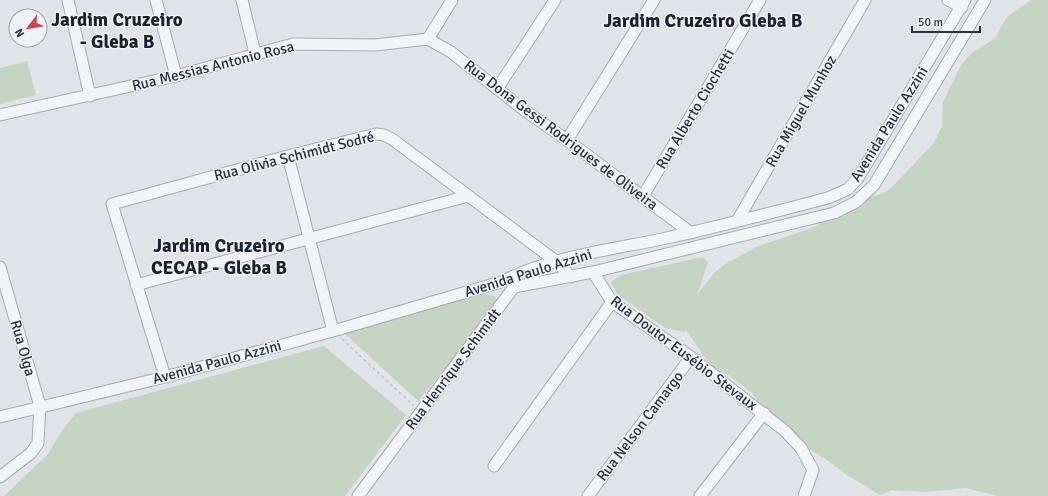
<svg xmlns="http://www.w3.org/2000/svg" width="1048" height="496" viewBox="0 0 1048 496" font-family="Signika,sans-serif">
<rect width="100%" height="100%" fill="#e1e3e9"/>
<path fill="#c5d3c2" d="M 1031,0 L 1048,0 L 1048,496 L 997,496 L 966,488 L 926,492 L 892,490 L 880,495 L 847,475 L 824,458 L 783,435 L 752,393 L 729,375 L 713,369 L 686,330 L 685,332 L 665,328 L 616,293 L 611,282 L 621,275 L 702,257 L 708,262 L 697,295 L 714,273 L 724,265 L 756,247 L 815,227 L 849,202 L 884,193 L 895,184 L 933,144 L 942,127 L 943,102 L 961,65 L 971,54 L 995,38 L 1007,17 Z
M 27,61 L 36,95 L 0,104 L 0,68 Z
M 485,293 L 495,297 L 500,304 L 418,401 L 344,333 Z
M 324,346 L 406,415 L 345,496 L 4,496 L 48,454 L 59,435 L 76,413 Z"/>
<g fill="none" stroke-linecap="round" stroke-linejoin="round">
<defs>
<path id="street" d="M 68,0 L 90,96
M 156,0 L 176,76
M 242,0 L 255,53
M 948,0 L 962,7
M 428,39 L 451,52 L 524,110 L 567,140 L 691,233
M 428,39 L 452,0
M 497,89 L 555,0
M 0,115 L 176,76 L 293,44 L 375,45 L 428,39
M 567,140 L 654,0
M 288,156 L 333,331
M 643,196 L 760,0
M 737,221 L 865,0
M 0,267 L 40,406 L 38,443 L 31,453 L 0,477
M 593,272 L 612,302 L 691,357 L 785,431 L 801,448 L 813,470 L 804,496
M 136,285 L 468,196
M 165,377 L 112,204 L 288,156 L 376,134 L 384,135 L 392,139 L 557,262 L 571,277
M 0,417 L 165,377 L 333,331 L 501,282 C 550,257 609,250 662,239 C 718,227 773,212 828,198 L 848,189 L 858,178 L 965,0
M 494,466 L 612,302
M 358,496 L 514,287 L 593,272 L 834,213 L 856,202 L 874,185 L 985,0
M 588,496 L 691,357
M 700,496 L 764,413"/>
</defs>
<use href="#street" stroke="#a6aab3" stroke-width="13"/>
<path stroke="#bec1c8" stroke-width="1.5" stroke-dasharray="3 3" stroke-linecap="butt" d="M 342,339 L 414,406"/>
<use href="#street" stroke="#f3f4f8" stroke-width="11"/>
</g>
<g text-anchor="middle" stroke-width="3" stroke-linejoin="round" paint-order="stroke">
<g font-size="15" fill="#293041" stroke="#f0f2f7">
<text transform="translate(213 66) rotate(-14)" y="5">Rua Messias Antonio Rosa</text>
<text transform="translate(695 109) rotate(-59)" y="5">Rua Alberto Ciochetti</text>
<text transform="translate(801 111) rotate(-60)" y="5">Rua Miguel Munhoz</text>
<text transform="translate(889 124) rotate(-58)" y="5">Avenida Paulo Azzini</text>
<text transform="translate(561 135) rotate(37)" y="5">Rua Dona Gessi Rodrigues de Oliveira</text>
<text transform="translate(294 156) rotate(-14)" y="5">Rua Olivia Schimidt Sodré</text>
<text transform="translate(528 273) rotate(-17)" y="5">Avenida Paulo Azzini</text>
<text transform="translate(23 348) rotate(74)" y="5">Rua Olga</text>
<text transform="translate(684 353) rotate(37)" y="5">Rua Doutor Eusébio Stevaux</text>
<text transform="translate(217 362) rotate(-15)" y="5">Avenida Paulo Azzini</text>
<text transform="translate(453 369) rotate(-53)" y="5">Rua Henrique Schimidt</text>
<text transform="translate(640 426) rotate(-53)" y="5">Rua Nelson Camargo</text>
</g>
<g font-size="19" font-weight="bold" fill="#1b2131" stroke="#f0f2f7">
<text x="117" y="26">Jardim Cruzeiro<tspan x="117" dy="22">- Gleba B</tspan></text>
<text x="703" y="27">Jardim Cruzeiro Gleba B</text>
<text x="219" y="252">Jardim Cruzeiro<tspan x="219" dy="22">CECAP - Gleba B</tspan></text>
</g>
</g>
<g transform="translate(28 28) rotate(239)"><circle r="19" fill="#f0f2f7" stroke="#a0a4ae"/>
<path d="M0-3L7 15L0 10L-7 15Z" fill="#cd474f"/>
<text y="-6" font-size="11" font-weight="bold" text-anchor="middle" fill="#293041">N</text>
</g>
<path d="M912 26v6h68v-6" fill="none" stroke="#293041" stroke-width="2"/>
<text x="918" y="26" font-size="12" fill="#293041" stroke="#f0f2f7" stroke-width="3" paint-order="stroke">50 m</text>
</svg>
